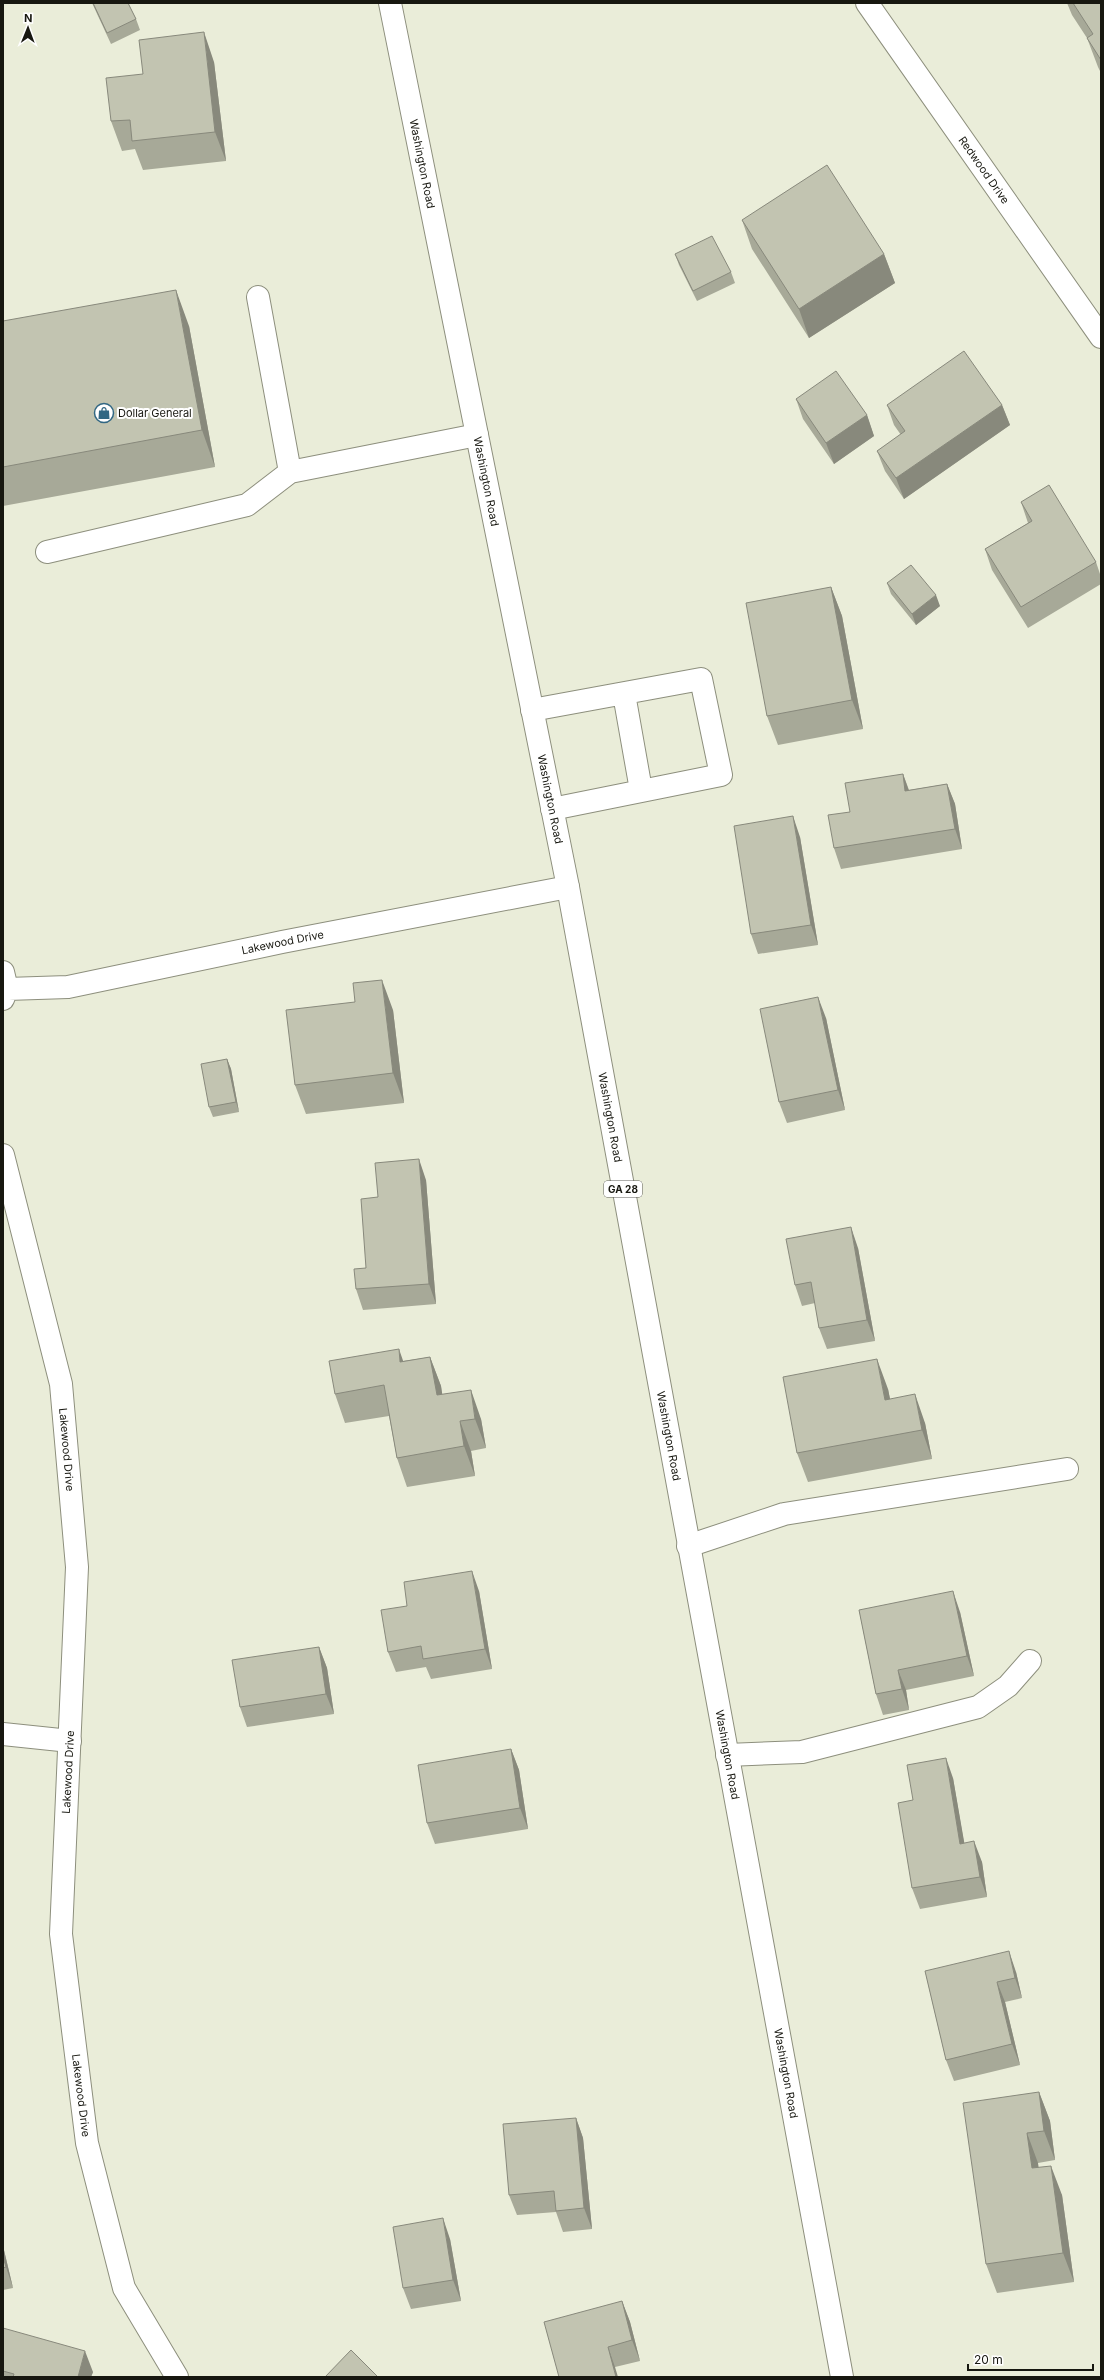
<svg xmlns="http://www.w3.org/2000/svg" width="1104" height="2380" viewBox="0 0 1104 2380" font-family="Inter,sans-serif">
<rect width="100%" height="100%" fill="#eaedd9"/>
<g fill="none" stroke-linecap="round" stroke-linejoin="round">
<defs>
<path id="service" d="M 258,297 L 290,472 L 477,435
M 47,552 L 247,505 L 290,472
M 624,694 L 641,790
M 532,710 L 701,679 L 721,775 L 552,809
M 688,1546 L 784,1514 L 1067,1469
M 727,1755 L 802,1752 L 978,1707 L 1008,1686 L 1030,1661"/>
<g id="minor">
<path id="s1" d="M 867,3 L 1101,337"/>
<path d="M 3,972 L 7,989"/>
<path id="s2" d="M 3,999 L 7,989 L 68,987 L 282,942 L 568,887"/>
<path id="s3" d="M 3,1155 L 61,1384 L 77,1567 L 61,1934 L 87,2143 L 124,2288 L 177,2377"/>
<path d="M 3,1734 L 70,1741"/>
</g>
<g id="primary">
<path id="s4" d="M 390,3 L 568,887 L 842,2377"/>
</g>
</defs>
<use href="#service" stroke="#8d8f7d" stroke-width="24"/>
<use href="#minor" stroke="#8d8f7d" stroke-width="24"/>
<use href="#primary" stroke="#8d8f7d" stroke-width="24"/>
<use href="#service" stroke="#fff" stroke-width="22"/>
<use href="#minor" stroke="#fff" stroke-width="22"/>
<use href="#primary" stroke="#fff" stroke-width="22"/>
</g>
<path fill="#a7a998" d="M 92,3 L 128,3 L 136,19 L 140,30 L 111,44 Z
M 1067,3 L 1101,3 L 1101,73 L 1098,67 L 1087,38 L 1072,15 Z
M 214,62 L 226,161 L 143,170 L 135,149 L 122,151 L 111,121 L 143,74 Z
M 742,220 L 884,254 L 895,283 L 809,338 L 752,249 Z
M 675,254 L 731,272 L 735,283 L 697,301 L 679,265 Z
M 3,321 L 189,326 L 215,467 L 3,506 Z
M 796,399 L 867,415 L 874,436 L 834,464 L 803,419 Z
M 887,405 L 1002,405 L 1010,425 L 904,499 L 885,471 L 877,451 L 901,435 L 894,425 Z
M 1021,502 L 1096,562 L 1101,577 L 1101,584 L 1028,628 L 992,570 L 985,549 L 1028,523 Z
M 887,583 L 940,606 L 916,625 L 891,594 Z
M 831,587 L 842,616 L 863,729 L 778,745 L 767,716 Z
M 903,774 L 909,790 L 947,784 L 955,804 L 962,849 L 841,869 L 834,848 L 850,812 Z
M 800,837 L 818,945 L 758,954 L 751,934 Z
M 393,1010 L 404,1103 L 306,1114 L 295,1085 Z
M 826,1018 L 845,1110 L 787,1123 L 779,1102 Z
M 227,1059 L 231,1069 L 239,1112 L 213,1117 L 209,1107 Z
M 426,1180 L 436,1304 L 363,1310 L 356,1289 L 366,1268 L 378,1197 Z
M 858,1248 L 875,1341 L 827,1349 L 819,1328 L 815,1303 L 802,1306 L 795,1285 Z
M 430,1357 L 441,1386 L 442,1395 L 481,1419 L 486,1448 L 471,1451 L 475,1476 L 407,1487 L 397,1458 L 389,1416 L 345,1423 L 335,1394 L 403,1361 Z
M 888,1389 L 890,1399 L 925,1423 L 932,1459 L 808,1482 L 797,1453 Z
M 479,1591 L 492,1669 L 431,1679 L 426,1667 L 396,1672 L 388,1652 L 407,1606 Z
M 859,1610 L 960,1612 L 974,1676 L 906,1690 L 909,1710 L 883,1715 L 876,1694 Z
M 319,1647 L 327,1668 L 334,1714 L 247,1727 L 240,1707 Z
M 511,1749 L 519,1770 L 528,1829 L 435,1844 L 427,1823 Z
M 953,1778 L 964,1843 L 982,1862 L 987,1897 L 920,1909 L 912,1888 L 913,1800 Z
M 925,1971 L 1016,1972 L 1022,1998 L 1005,2002 L 1020,2065 L 954,2081 L 946,2060 Z
M 1039,2092 L 1050,2121 L 1055,2160 L 1038,2163 L 1038,2167 L 1062,2195 L 1074,2282 L 997,2293 L 986,2264 Z
M 576,2118 L 583,2138 L 592,2229 L 563,2232 L 556,2212 L 517,2215 L 509,2195 Z
M 450,2239 L 461,2301 L 411,2309 L 403,2288 Z
M 3,2246 L 13,2288 L 3,2290 Z
M 622,2301 L 630,2322 L 640,2361 L 615,2367 L 559,2377 Z
M 3,2328 L 93,2372 L 91,2377 L 3,2377 Z"/>
<path fill="#88897c" d="M 204,32 L 214,62 L 226,161 L 215,132 Z
M 884,254 L 895,283 L 809,338 L 799,309 Z
M 176,290 L 189,326 L 215,467 L 202,430 Z
M 1002,405 L 1010,425 L 904,499 L 896,478 Z
M 867,415 L 874,436 L 834,464 L 826,443 Z
M 831,587 L 842,616 L 863,729 L 852,700 Z
M 936,595 L 940,606 L 916,625 L 912,614 Z
M 903,774 L 910,794 L 905,791 Z
M 947,784 L 955,804 L 962,849 L 955,829 Z
M 793,816 L 800,837 L 818,945 L 811,925 Z
M 382,980 L 393,1010 L 404,1103 L 393,1073 Z
M 818,997 L 826,1018 L 845,1110 L 838,1090 Z
M 227,1059 L 231,1069 L 239,1112 L 236,1102 Z
M 419,1159 L 426,1180 L 436,1304 L 429,1284 Z
M 851,1227 L 858,1248 L 875,1341 L 867,1320 Z
M 399,1349 L 409,1378 L 400,1362 Z
M 430,1357 L 441,1386 L 447,1425 L 437,1395 Z
M 877,1359 L 888,1389 L 896,1429 L 885,1400 Z
M 471,1390 L 481,1419 L 486,1448 L 475,1419 Z
M 915,1394 L 925,1423 L 932,1459 L 922,1430 Z
M 460,1421 L 471,1451 L 475,1476 L 464,1446 Z
M 472,1571 L 479,1591 L 492,1669 L 485,1649 Z
M 953,1591 L 960,1612 L 974,1676 L 967,1656 Z
M 319,1647 L 327,1668 L 334,1714 L 326,1694 Z
M 898,1670 L 906,1690 L 909,1710 L 902,1689 Z
M 511,1749 L 519,1770 L 528,1829 L 520,1808 Z
M 946,1758 L 953,1778 L 968,1864 L 960,1844 Z
M 974,1841 L 982,1862 L 987,1897 L 980,1877 Z
M 1009,1951 L 1016,1972 L 1022,1998 L 1015,1978 Z
M 997,1982 L 1005,2002 L 1020,2065 L 1012,2044 Z
M 1039,2092 L 1050,2121 L 1055,2160 L 1044,2131 Z
M 576,2118 L 583,2138 L 592,2229 L 584,2208 Z
M 1027,2133 L 1038,2163 L 1043,2197 L 1032,2168 Z
M 1051,2166 L 1062,2195 L 1074,2282 L 1063,2253 Z
M 443,2218 L 450,2239 L 461,2301 L 453,2280 Z
M 3,2246 L 13,2288 L 6,2267 L 3,2257 Z
M 622,2301 L 630,2322 L 640,2361 L 632,2340 Z
M 608,2347 L 615,2367 L 618,2377 L 616,2377 Z
M 85,2351 L 93,2372 L 91,2377 L 78,2377 Z"/>
<path fill="#c2c4b1" stroke="#88897c" d="M 93,3 L 128,3 L 136,19 L 107,33 Z
M 1073,3 L 1101,3 L 1101,60 L 1087,38 L 1093,34 Z
M 204,32 L 215,132 L 132,141 L 130,120 L 111,121 L 106,78 L 143,74 L 139,40 Z
M 827,165 L 884,254 L 799,309 L 742,220 Z
M 712,236 L 731,272 L 693,291 L 675,254 Z
M 176,290 L 202,430 L 3,467 L 3,321 Z
M 964,351 L 1002,405 L 896,478 L 877,451 L 905,431 L 887,405 Z
M 836,371 L 867,415 L 826,443 L 796,399 Z
M 1049,485 L 1096,562 L 1021,607 L 985,549 L 1032,521 L 1021,502 Z
M 911,565 L 936,595 L 912,614 L 887,583 Z
M 831,587 L 852,700 L 767,716 L 746,603 Z
M 903,774 L 905,791 L 947,784 L 955,829 L 834,848 L 828,815 L 850,812 L 845,783 Z
M 793,816 L 811,925 L 751,934 L 734,826 Z
M 382,980 L 393,1073 L 295,1085 L 286,1010 L 355,1002 L 353,983 Z
M 818,997 L 838,1090 L 779,1102 L 760,1009 Z
M 227,1059 L 236,1102 L 209,1107 L 201,1064 Z
M 419,1159 L 429,1284 L 356,1289 L 354,1269 L 366,1268 L 361,1199 L 378,1197 L 375,1163 Z
M 851,1227 L 867,1320 L 819,1328 L 811,1282 L 795,1285 L 786,1239 Z
M 399,1349 L 400,1362 L 430,1357 L 437,1395 L 471,1390 L 475,1419 L 460,1421 L 464,1446 L 397,1458 L 384,1385 L 335,1394 L 329,1361 Z
M 877,1359 L 885,1400 L 915,1394 L 922,1430 L 797,1453 L 783,1377 Z
M 472,1571 L 485,1649 L 423,1659 L 421,1646 L 388,1652 L 381,1610 L 407,1606 L 404,1582 Z
M 953,1591 L 967,1656 L 898,1670 L 902,1689 L 876,1694 L 859,1610 Z
M 319,1647 L 326,1694 L 240,1707 L 232,1660 Z
M 511,1749 L 520,1808 L 427,1823 L 418,1765 Z
M 946,1758 L 960,1844 L 974,1841 L 980,1877 L 912,1888 L 898,1803 L 913,1800 L 907,1765 Z
M 1009,1951 L 1015,1978 L 997,1982 L 1012,2044 L 946,2060 L 925,1971 Z
M 1039,2092 L 1044,2131 L 1027,2133 L 1032,2168 L 1051,2166 L 1063,2253 L 986,2264 L 963,2103 Z
M 576,2118 L 584,2208 L 556,2211 L 554,2191 L 509,2195 L 503,2124 Z
M 443,2218 L 453,2280 L 403,2288 L 393,2227 Z
M 3,2257 L 6,2267 L 3,2268 Z
M 622,2301 L 632,2340 L 608,2347 L 616,2377 L 559,2377 L 544,2322 Z
M 3,2328 L 85,2351 L 78,2377 L 13,2377 L 14,2374 L 3,2371 Z
M 351,2350 L 378,2377 L 325,2377 Z"/>
<defs>
<symbol id="shop-ring" viewBox="-11 -11 22 22"><circle r="9.5" fill="#fff" stroke="#326783" stroke-width="1.5"/><path d="M-5-2.5h2.3a2.7 3.5 0 0 1 5.4 0H5L5.5 6h-11ZM-1.5-2.5h3a1.5 2.3 0 0 0-3 0Z" fill="#326783"/></symbol>
</defs>
<g fill-rule="evenodd">
<use href="#shop-ring" x="93" y="402" width="22" height="22"/>
</g>
<g text-anchor="middle" stroke-width="4" stroke-linejoin="round" paint-order="stroke">
<rect fill="#fff" stroke="#5d5d58" stroke-width="1" x="604" y="1181" width="38" height="16" rx="3"/>
<g font-size="10" font-weight="bold" fill="#171710">
<text x="623" y="1193">GA 28</text>
</g>
<g font-size="11" fill="#171710" stroke="#fff">
<text dy="4" stroke="none"><textPath href="#s4" startOffset="164">Washington Road</textPath></text>
<text dy="4" stroke="none"><textPath href="#s1" startOffset="204">Redwood Drive</textPath></text>
<text dy="4" stroke="none"><textPath href="#s4" startOffset="488">Washington Road</textPath></text>
<text dy="4" stroke="none"><textPath href="#s4" startOffset="812">Washington Road</textPath></text>
<text dy="4" stroke="none"><textPath href="#s2" startOffset="291">Lakewood Drive</textPath></text>
<text dy="4" stroke="none"><textPath href="#s4" startOffset="1136">Washington Road</textPath></text>
<text dy="4" stroke="none"><textPath href="#s4" startOffset="1460">Washington Road</textPath></text>
<text dy="4" stroke="none"><textPath href="#s3" startOffset="302">Lakewood Drive</textPath></text>
<text dy="4" stroke="none"><textPath href="#s4" startOffset="1784">Washington Road</textPath></text>
<text transform="translate(68 1772) rotate(-87)" y="4">Lakewood Drive</text>
<text dy="4" stroke="none"><textPath href="#s4" startOffset="2108">Washington Road</textPath></text>
<text dy="4" stroke="none"><textPath href="#s3" startOffset="950">Lakewood Drive</textPath></text>
</g>
<g font-size="11" fill="#171710" stroke="#fff" text-anchor="start">
<text x="118" y="417">Dollar General</text>
</g>
</g>
<rect width="1104" height="2380" fill="none" stroke="#171710" stroke-width="8"/>
<g transform="translate(28 28) rotate(1)" stroke="#ffffff" stroke-width="3" paint-order="stroke">
<path d="M0-3L7 15L0 10L-7 15Z" fill="#171710"/>
<text y="-6" font-size="11" font-weight="bold" text-anchor="middle" fill="#171710">N</text>
</g>
<path d="M968 2364v6h125v-6" fill="none" stroke="#171710" stroke-width="2"/>
<text x="974" y="2364" font-size="12" fill="#171710" stroke="#ffffff" stroke-width="3" paint-order="stroke">20 m</text>
</svg>
